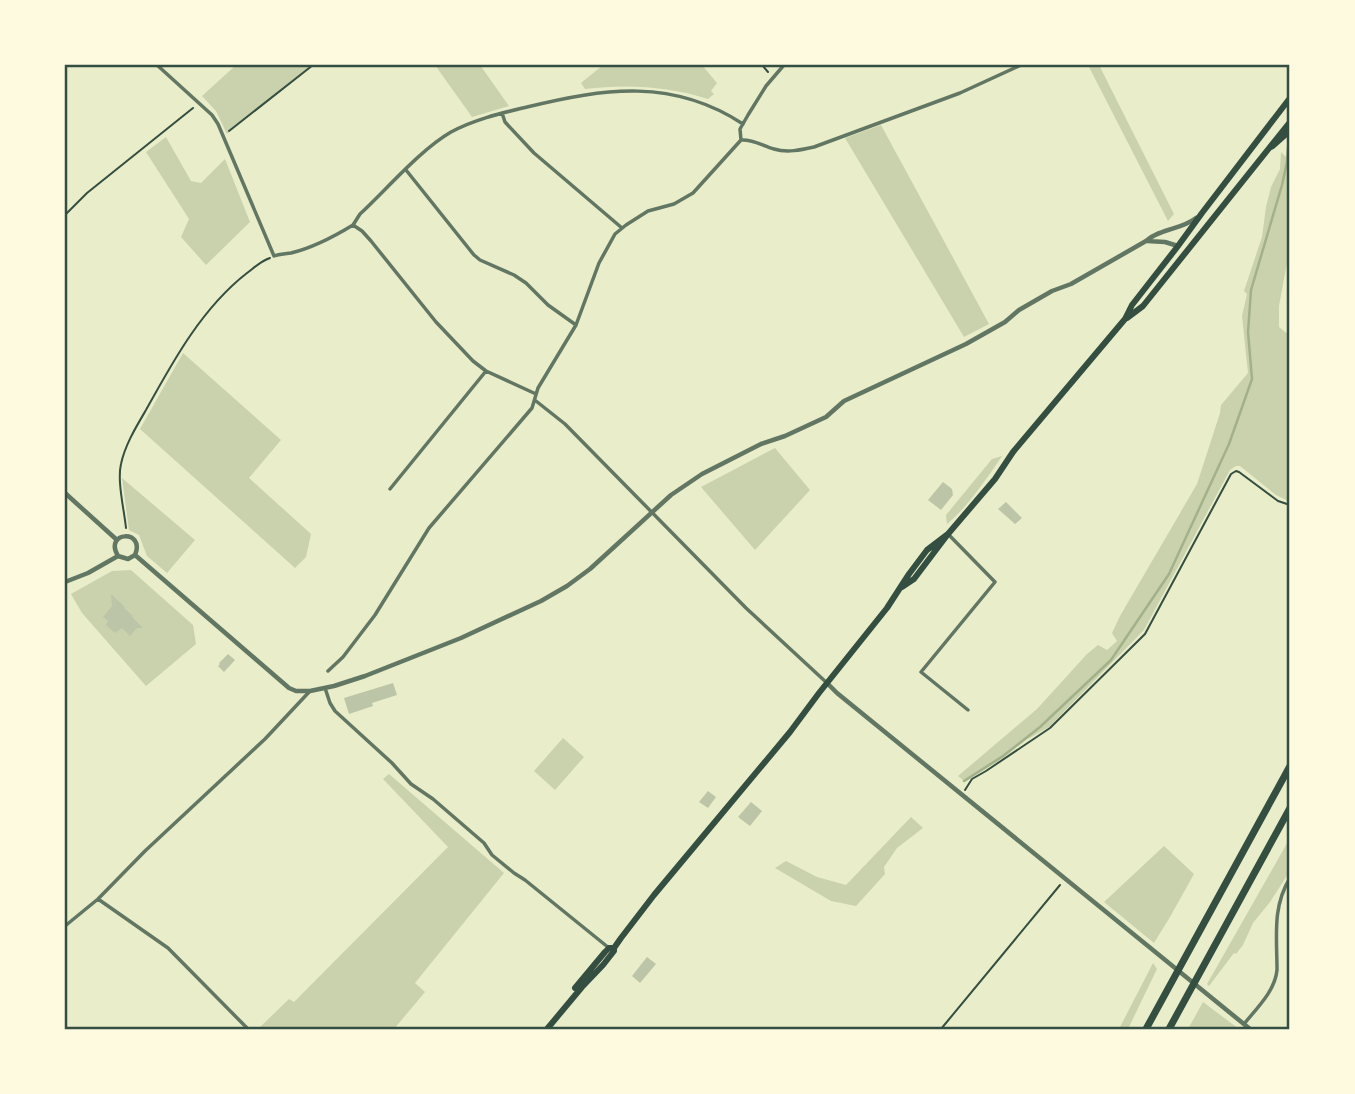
<svg xmlns="http://www.w3.org/2000/svg" width="1355" height="1094" viewBox="0 0 1355 1094" font-family="Georgia,serif">
<rect width="100%" height="100%" fill="#e9edc9"/>
<path fill="#cad2ad" d="M 236,65 L 313,65 L 227,134 L 216,111 L 202,96 Z
M 435,65 L 480,65 L 509,106 L 472,117 Z
M 603,65 L 702,65 L 717,83 L 711,91 L 714,94 L 708,99 C 667,86 627,84 585,89 L 581,83 Z
M 1088,65 L 1099,65 L 1174,214 L 1168,221 Z
M 881,125 L 989,324 L 964,337 L 845,138 Z
M 166,137 L 191,181 L 201,183 L 225,159 L 250,222 L 206,265 L 181,237 L 189,219 L 146,152 Z
M 1281,152 L 1290,161 L 1290,247 L 1279,306 L 1279,327 L 1290,336 L 1290,502 L 1276,495 L 1240,466 L 1236,466 L 1230,470 L 1144,630 L 1049,727 L 1026,740 L 1003,758 L 965,782 L 958,776 L 1037,709 L 1087,654 L 1098,645 L 1107,650 L 1117,641 L 1112,633 L 1120,616 L 1197,484 L 1220,413 L 1221,405 L 1248,373 L 1242,316 L 1247,294 L 1244,291 L 1262,237 L 1266,207 L 1271,187 L 1280,169 Z
M 183,353 L 281,440 L 249,478 L 311,534 L 306,557 L 295,568 L 140,429 Z
M 775,448 L 810,490 L 755,550 L 701,487 Z
M 1002,456 C 988,477 966,509 947,524 L 946,515 L 992,459 Z
M 122,478 L 195,540 L 167,573 L 147,556 L 139,535 L 129,530 Z
M 131,570 L 193,625 L 196,644 L 146,686 L 82,613 L 71,594 L 112,571 Z
M 563,738 L 584,757 L 555,790 L 534,771 Z
M 389,774 L 504,873 L 415,983 L 425,992 L 394,1029 L 258,1029 L 289,999 L 294,1002 L 448,847 L 383,779 Z
M 911,817 L 923,828 L 897,848 L 884,867 L 885,874 L 856,906 L 831,901 L 775,868 L 786,861 L 817,877 L 846,885 Z
M 1290,838 L 1290,871 L 1270,902 L 1253,923 L 1243,945 L 1236,954 L 1234,953 L 1209,986 L 1207,984 Z
M 1164,846 L 1194,874 L 1170,917 L 1154,943 L 1104,902 Z
M 1153,963 L 1157,969 L 1128,1029 L 1119,1029 Z
M 1203,1002 L 1239,1029 L 1188,1029 Z"/>
<g fill="none" stroke-linecap="round" stroke-linejoin="round">
<path stroke="#a3b18a" stroke-width="2.5" d="M 964,781 L 1003,756 L 1040,727 L 1111,660 L 1169,574 L 1229,444 L 1252,379 L 1248,332 L 1251,290 L 1282,185 L 1287,162 L 1288,147"/>
</g>
<path fill="#bcc5a7" d="M 943,482 L 952,489 L 953,495 L 941,510 L 928,500 Z
M 1006,502 L 1022,518 L 1015,524 L 998,509 Z
M 111,594 L 125,607 L 124,608 L 133,616 L 132,617 L 143,628 L 137,628 L 130,636 L 122,628 L 115,633 L 106,625 L 108,621 L 103,617 L 112,606 Z
M 228,654 L 235,660 L 224,672 L 218,666 L 220,664 L 219,663 Z
M 393,683 L 397,695 L 372,703 L 373,706 L 349,714 L 344,698 Z
M 708,791 L 716,797 L 708,808 L 699,802 Z
M 751,802 L 762,811 L 750,826 L 738,817 Z
M 647,957 L 656,964 L 640,983 L 632,976 Z"/>
<g fill="none" stroke-linecap="round" stroke-linejoin="round">
<path stroke="#344e41" stroke-width="2" d="M 762,65 L 768,72
M 229,131 L 313,65
M 65,215 L 87,193 L 193,108
M 126,528 C 124,509 117,481 121,464 C 125,445 136,427 146,410 C 173,361 202,308 247,273 C 255,267 261,261 270,258
M 965,790 L 972,779 L 986,771 L 1050,728 L 1145,634 L 1231,474 L 1236,471 L 1239,472 L 1278,501 L 1290,505
M 941,1029 L 1060,885"/>
<path stroke="#617663" stroke-width="3.5" d="M 157,65 L 212,115 L 218,124 L 274,256 C 279,254 285,254 291,253 C 312,248 335,236 353,225 L 362,231 L 371,241 L 436,322 L 473,361 L 486,371 L 536,394
M 502,113 L 505,122 L 534,153 L 622,228
M 741,140 C 753,139 763,146 774,149 C 787,153 801,150 814,147 L 960,93 L 1021,65
M 741,140 L 740,129 L 748,115 L 766,86 L 784,65
M 406,170 L 474,255 L 480,260 L 514,275 L 526,283 L 548,305 L 576,325
M 353,225 L 360,214 C 387,189 420,150 451,132 C 475,119 502,113 527,107 C 605,88 673,78 743,124
M 536,401 L 565,424 L 746,608 L 827,683
M 390,489 L 486,371
M 948,534 L 995,582 L 921,672 L 968,710
M 328,671 L 343,657 L 375,615 L 429,528 L 532,408 L 538,388 L 576,325 L 599,263 L 615,234 L 626,225 L 648,211 L 674,204 L 693,193 L 741,140
M 325,688 L 330,703 L 335,711 L 392,763 L 411,784 L 433,799 L 484,843 L 492,855 L 514,873 L 525,880 L 609,948
M 98,899 L 168,948 L 248,1029
M 65,926 L 98,899 L 145,851 L 265,739 L 310,691
M 1244,1024 C 1257,1008 1275,991 1277,970 C 1277,937 1272,907 1290,878"/>
<path stroke="#617663" stroke-width="4.5" d="M 1147,241 L 1165,242 L 1178,246
M 65,493 L 117,540
M 135,555 L 289,688 L 296,691 L 310,691 L 334,686 L 365,676 L 461,638 L 541,601 L 567,586 L 590,569 L 671,495 L 702,474 L 761,444 L 785,436 L 826,417 L 844,401 L 966,344 L 1005,322 L 1019,310 L 1052,291 L 1071,284 L 1146,241 C 1161,228 1181,230 1196,218
M 118,556 C 103,531 146,529 135,555
M 118,556 L 128,559 L 135,555
M 65,582 L 88,573 L 118,556
M 827,683 L 837,693 L 1250,1029"/>
<path stroke="#344e41" stroke-width="6" d="M 1127,318 L 1143,306 L 1290,122
M 902,587 L 914,579 L 948,534 L 995,479 L 1013,452 L 1125,319 L 1132,305 L 1178,246 L 1202,213 L 1290,98
M 575,988 L 605,952 L 609,948 L 614,948
M 547,1029 L 582,987 L 603,965 L 614,951 L 614,948 L 621,938 L 654,895 L 790,732 L 819,693 L 887,608 L 909,574 L 927,550 L 948,534"/>
<path stroke="#344e41" stroke-width="7" d="M 1272,146 L 1290,130
M 1146,1029 L 1290,766
M 1169,1029 L 1290,808"/>
</g>
<rect width="1355" height="1094" fill="none" stroke="#fefae0" stroke-width="133"/>
<rect x="66" y="66" width="1222" height="962" fill="none" stroke="#344e41" stroke-width="2.5"/>
</svg>
